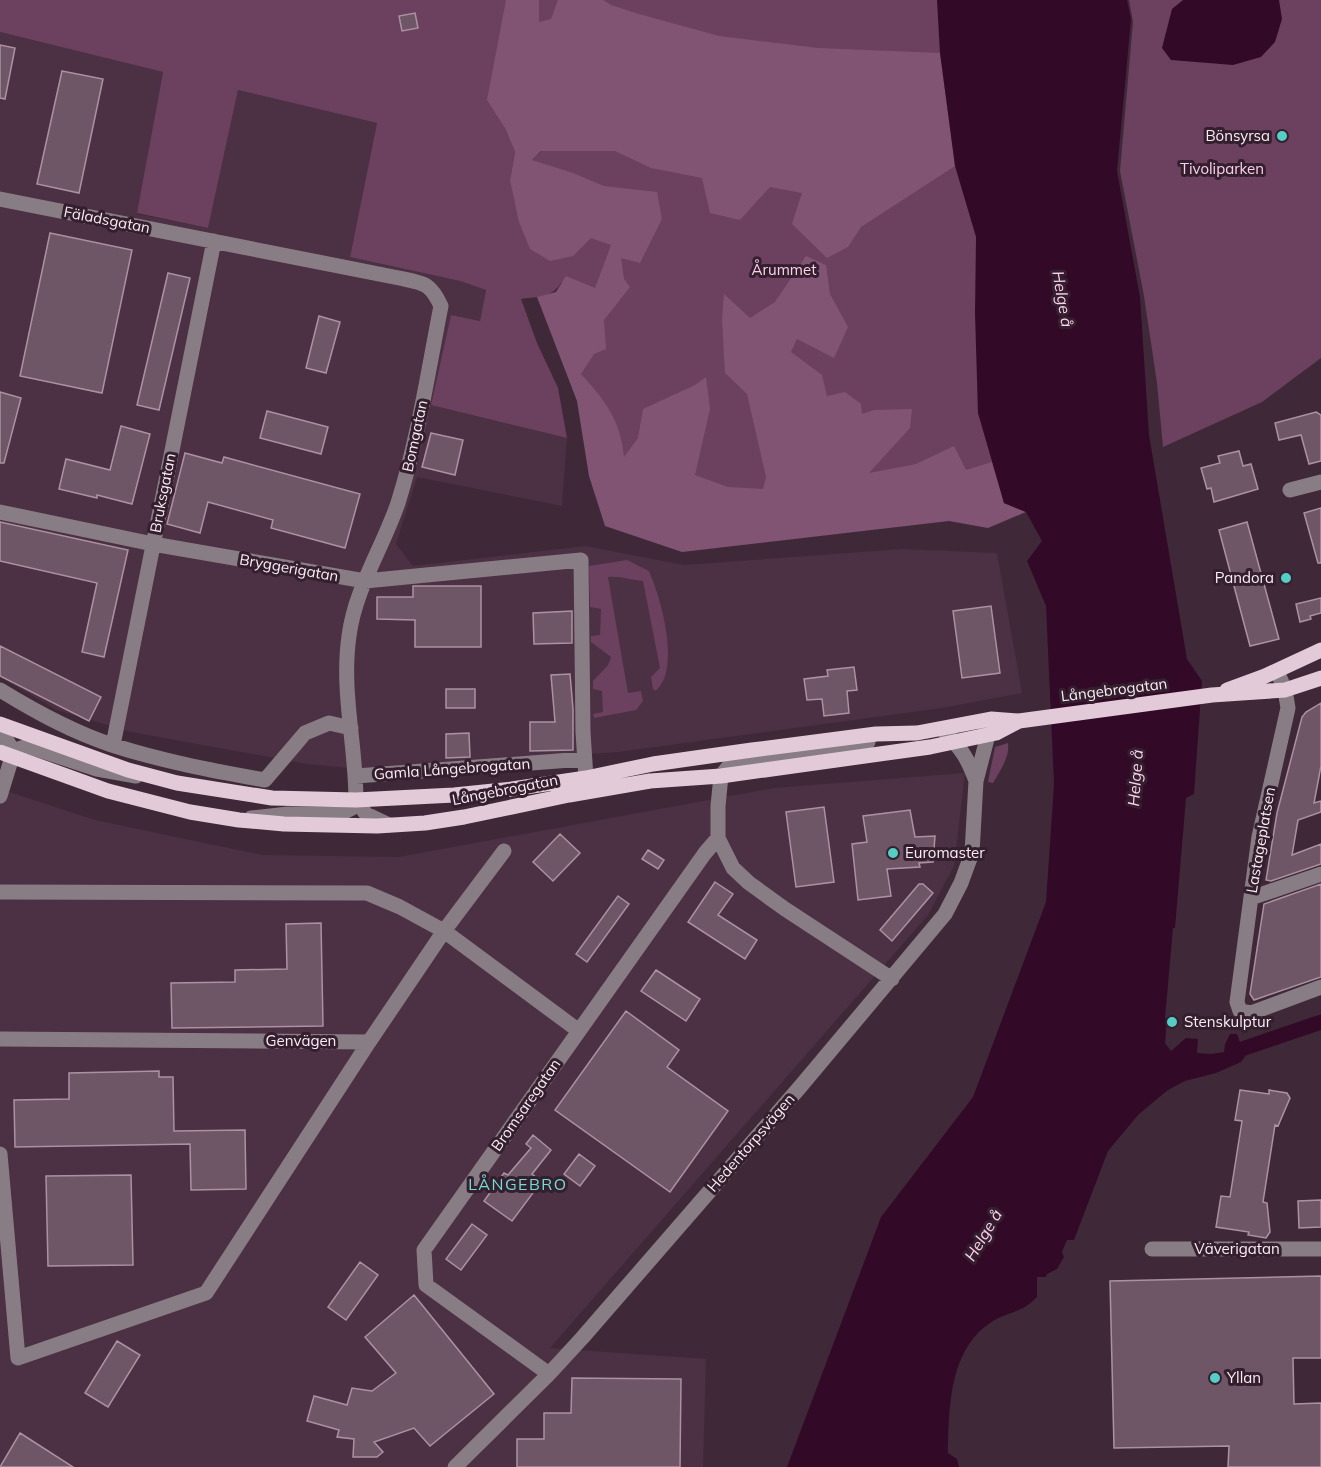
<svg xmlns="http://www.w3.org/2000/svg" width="1321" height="1467" viewBox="0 0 1321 1467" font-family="Mulish,sans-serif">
<rect width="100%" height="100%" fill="#3f2938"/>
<path fill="#4c3043" d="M 0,32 L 163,72 L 137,214 L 208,228 L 238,90 L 377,123 L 350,257 L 460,281 L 486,289 L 480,321 L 451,315 L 431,405 L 567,438 L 562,506 L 417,477 L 396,544 L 413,566 L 585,546 L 684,565 L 902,549 L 997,553 L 1022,693 L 942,708 L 618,752 L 369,770 L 307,764 L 131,732 L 57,710 L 0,677 Z
M 965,773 L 954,866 L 928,915 L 550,1348 L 706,1359 L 703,1467 L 0,1467 L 0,789 L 95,820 L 262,855 L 399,857 L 774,788 Z"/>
<path fill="#6b415f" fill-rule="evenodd" d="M 0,0 L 997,0 L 1002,506 L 595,493 L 562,282 C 550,299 540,296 521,299 L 537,343 L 558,388 L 567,438 L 431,405 L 451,315 L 480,321 L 486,290 L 460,281 L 350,257 L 377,123 L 238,90 L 208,228 L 137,213 L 163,72 L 0,32 ZM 503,21 L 543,150 L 510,180 L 515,152 L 505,128 L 500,35 Z
M 1129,0 L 1321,0 L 1321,358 L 1262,402 L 1163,447 L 1157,383 L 1144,296 L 1120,171 L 1133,22 Z
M 627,560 L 649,571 C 661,599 675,650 664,679 C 662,684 658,688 656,691 L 653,689 L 651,677 L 660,668 L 643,581 C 631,580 620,576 608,577 L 628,693 L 641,691 L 643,701 L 636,710 L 594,718 L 593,714 L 603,712 L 602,691 L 593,689 L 593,681 L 608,665 L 611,657 L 591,642 L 591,636 L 600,635 L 601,609 L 590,607 L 589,566 Z
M 1008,743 C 1010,757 1000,771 993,783 L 988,782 L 995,747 Z"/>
<path fill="#815473" d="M 506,0 L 539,0 L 539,22 L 551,19 L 558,0 L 603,0 L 611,5 L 639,14 L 719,36 L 818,48 L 940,53 L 955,166 L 861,227 L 848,247 L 827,258 L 792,224 L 802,193 L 770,187 L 740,220 L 710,213 L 702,178 L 651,168 L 615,151 L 541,151 L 532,160 L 573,173 L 604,186 L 657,192 L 662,219 L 640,263 L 621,258 L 624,279 L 630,287 L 604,320 L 606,349 L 594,354 L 581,374 C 605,400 621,421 624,457 L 638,438 L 643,409 L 695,385 L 706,377 L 710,409 L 695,475 L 728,487 L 763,489 L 766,477 L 747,394 L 725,373 L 722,319 L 724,294 L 750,318 L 775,302 L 806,256 L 826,265 L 830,294 L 848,327 L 834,358 L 797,339 L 791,352 L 822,375 L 827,396 L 845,392 L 861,404 L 862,414 L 874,410 L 912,409 L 910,428 L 869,473 L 916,464 L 954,446 L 966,470 L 992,462 L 1004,503 L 1026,512 L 988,528 L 949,521 L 682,552 L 605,526 L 589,476 L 577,401 L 537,297 L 556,292 L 566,276 L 595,288 L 611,245 L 591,238 L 573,256 L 550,261 L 530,249 L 519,222 L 510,180 L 515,152 L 505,128 L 487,100 Z"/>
<path fill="#320a28" d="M 937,0 L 1127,0 L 1131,19 L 1117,171 L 1140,297 L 1149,435 L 1187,659 L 1202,681 L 1194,794 L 1186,798 L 1175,928 L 1173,928 L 1165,1018 L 1167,1019 L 1165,1043 L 1171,1051 L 1186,1038 L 1198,1039 L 1197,1053 L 1211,1054 L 1224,1052 L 1225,1044 L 1230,1034 L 1237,1034 L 1245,1057 L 1241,1062 L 1216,1073 L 1185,1081 L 1168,1090 L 1139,1114 L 1108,1151 L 1074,1240 L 1067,1240 L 1062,1252 L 1064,1257 L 1057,1269 L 1047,1274 L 1046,1277 L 1037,1277 L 1037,1297 C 1020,1315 1007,1311 990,1323 C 949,1351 949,1408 948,1453 L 957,1459 L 959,1467 L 787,1467 L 881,1217 L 973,1097 L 1046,902 L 1054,784 L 1046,606 L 1027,561 L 1042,541 L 1026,512 L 1004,503 L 978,413 L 975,313 L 976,237 L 955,166 L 940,53 Z
M 1183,0 L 1279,0 L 1282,19 L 1275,42 L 1261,57 L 1233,65 L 1171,60 L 1162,48 L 1172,9 Z"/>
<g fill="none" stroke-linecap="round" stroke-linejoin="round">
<path stroke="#320a28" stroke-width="15" d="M 1242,1049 L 1321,1022"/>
</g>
<path fill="#6f5667" stroke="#ac91a3" stroke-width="1.5" d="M 415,13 L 418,28 L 402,31 L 399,16 Z
M 0,45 L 15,48 L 5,99 L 0,98 Z
M 62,71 L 103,79 L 79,193 L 37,184 Z
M 50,233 L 132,250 L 102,393 L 20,376 Z
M 168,273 L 190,278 L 159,410 L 137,405 Z
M 319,316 L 340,322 L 326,373 L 306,368 Z
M 0,392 L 21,398 L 4,463 L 0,463 Z
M 267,411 L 328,427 L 321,454 L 260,438 Z
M 1316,412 L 1321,415 L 1321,461 L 1309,464 L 1301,435 L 1279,440 L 1275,423 Z
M 121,426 L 150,434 L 132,504 L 97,495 L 97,498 L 59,489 L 66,459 L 110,470 Z
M 431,433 L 463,440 L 455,475 L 422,467 Z
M 1239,451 L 1243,466 L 1251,464 L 1258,489 L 1214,502 L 1211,488 L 1207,489 L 1201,468 L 1220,463 L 1218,456 Z
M 185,453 L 222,463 L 224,457 L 360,494 L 345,548 L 271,528 L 273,520 L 208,502 L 200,533 L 167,524 Z
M 1321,508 L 1321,563 L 1318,563 L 1304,513 Z
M 0,522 L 128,550 L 104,657 L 82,652 L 97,583 L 0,561 Z
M 1247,522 L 1279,639 L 1250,646 L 1219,530 Z
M 413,586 L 481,586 L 481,647 L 415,647 L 415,620 L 377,619 L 377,597 L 413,597 Z
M 1321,598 L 1321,613 L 1310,616 L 1311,619 L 1300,622 L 1296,604 Z
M 991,606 L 1000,673 L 962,678 L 953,611 Z
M 572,611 L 572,643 L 534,644 L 533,613 Z
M 0,646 L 101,697 L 89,721 L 0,676 Z
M 854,667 L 857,690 L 847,691 L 849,713 L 824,716 L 822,699 L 807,700 L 804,679 L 828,676 L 827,670 Z
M 570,674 L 573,709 L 573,750 L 530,751 L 530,722 L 555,722 L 551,675 Z
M 446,689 L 475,689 L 475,708 L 446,708 Z
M 1321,703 L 1321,766 L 1314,803 L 1321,801 L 1321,812 L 1298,820 L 1292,855 L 1321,844 L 1321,864 L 1271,881 L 1266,880 L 1277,813 L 1302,717 L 1306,712 Z
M 469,733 L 470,757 L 446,758 L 446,734 Z
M 824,807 L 834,882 L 796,887 L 786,812 Z
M 910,810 L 915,837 L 935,836 L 933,862 L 919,863 L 920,867 L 887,869 L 891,896 L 858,900 L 852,844 L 867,842 L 863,816 Z
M 560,834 L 580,853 L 553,881 L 533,862 Z
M 648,850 L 664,860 L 658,869 L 642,859 Z
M 715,882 L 733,894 L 718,915 L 757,940 L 745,959 L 688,922 Z
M 919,884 L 923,884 L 933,893 L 892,941 L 880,930 Z
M 1321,884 L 1321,977 L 1254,1000 L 1250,994 L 1264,904 Z
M 618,896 L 629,904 L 587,962 L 576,954 Z
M 321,923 L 323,1026 L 172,1028 L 171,983 L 235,982 L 235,970 L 287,969 L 286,924 Z
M 656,970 L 700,999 L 686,1021 L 641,991 Z
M 626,1011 L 679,1050 L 667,1067 L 728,1111 L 670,1192 L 555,1110 Z
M 159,1071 L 159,1077 L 173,1077 L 174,1131 L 245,1130 L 246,1189 L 191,1190 L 190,1144 L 15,1147 L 14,1100 L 69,1099 L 69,1073 Z
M 1240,1090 L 1269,1094 L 1269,1090 L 1287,1093 L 1290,1098 L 1278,1126 L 1275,1125 L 1263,1202 L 1267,1203 L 1270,1232 L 1266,1238 L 1248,1235 L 1249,1232 L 1216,1227 L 1221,1196 L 1230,1197 L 1242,1121 L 1235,1120 Z
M 533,1135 L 551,1150 L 532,1174 L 537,1178 L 528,1189 L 533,1193 L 512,1221 L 484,1201 L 504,1173 L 508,1175 L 531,1148 L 526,1144 Z
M 579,1154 L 595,1166 L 580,1186 L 564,1174 Z
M 131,1175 L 133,1265 L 48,1266 L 46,1176 Z
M 1321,1200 L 1321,1227 L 1299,1228 L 1298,1201 Z
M 472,1224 L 487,1235 L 461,1270 L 446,1259 Z
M 360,1262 L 378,1275 L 346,1320 L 328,1307 Z
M 1321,1276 L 1321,1358 L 1293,1358 L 1294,1404 L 1321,1403 L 1321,1467 L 1228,1467 L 1229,1446 L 1114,1448 L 1110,1281 Z
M 414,1295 L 494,1394 L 430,1446 L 414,1428 L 374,1442 L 383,1452 L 377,1457 L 353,1457 L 354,1439 L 337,1437 L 339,1430 L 307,1421 L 314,1396 L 347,1405 L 352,1388 L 372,1391 L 396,1373 L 365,1337 Z
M 117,1341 L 140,1355 L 108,1407 L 85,1393 Z
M 572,1378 L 681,1379 L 680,1467 L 517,1467 L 517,1439 L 544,1439 L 544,1413 L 571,1413 Z
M 20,1433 L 73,1467 L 0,1467 Z"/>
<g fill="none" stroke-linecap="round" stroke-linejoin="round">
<path stroke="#897d85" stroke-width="15" d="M 0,199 L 399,278 C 423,283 430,282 441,306 C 428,372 418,439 398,503 C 383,547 355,589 349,636 C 341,691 356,746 356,800
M 1290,490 L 1321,482
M 0,512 L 153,544 L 365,581 L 581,560 L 583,732 L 586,778
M 1277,671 L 1285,690 L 1288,708 L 1259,837 L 1237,1002 L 1240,1011 L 1251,1013 L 1321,987
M 0,690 C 36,712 72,732 112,745 C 161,761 214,771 265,780 L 305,733 L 329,723 L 351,728
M 0,728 L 10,746 L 12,757 L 18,749 L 27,746 L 97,769 L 136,776
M 946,734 C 962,748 969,762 976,781
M 868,742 L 739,762 L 729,766 L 721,776 L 718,806 L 718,838 L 733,868 L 749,883 L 785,909 L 892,979
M 113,745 L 214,241
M 356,776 L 584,759
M 0,796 L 12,757
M 251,818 L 288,814 L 331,814 L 346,811 L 352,808 L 356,800 L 366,814 L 389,825
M 0,892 L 367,893 L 400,907 L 444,931 L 579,1031
M 1251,898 L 1321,874
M 0,1039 L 369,1042 L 444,931 L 504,851
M 0,1154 L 18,1358 L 206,1293 L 369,1042
M 1152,1249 L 1321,1249
M 549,1374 L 426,1285 L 424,1250 L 705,853 L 718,838
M 455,1467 L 549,1374 L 583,1337 L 800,1087 L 945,914 L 961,883 L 972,853 L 976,781 L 988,735"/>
<path stroke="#e2cad9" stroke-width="15" d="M 1227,690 L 1265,676 L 1321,650
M 0,724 L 128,770 L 177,783 L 272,798 L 356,800 L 454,795 L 512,789 L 586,778 L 653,764 L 752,750 L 876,734 L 917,733 L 991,719 L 1019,721 L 1212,695 L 1285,690 L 1321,678
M 0,752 L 108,791 L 190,812 L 239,820 L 284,824 L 377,826 L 425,823 L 464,817 L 569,795 L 650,781 L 721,776 L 930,747 L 996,733 L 1019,721"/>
</g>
<g fill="#55cec5" stroke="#341f2e" stroke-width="2">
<circle cx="1282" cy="136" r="6"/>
<circle cx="1286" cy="578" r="6"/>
<circle cx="893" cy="853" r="6"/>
<circle cx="1172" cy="1022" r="6"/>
<circle cx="1215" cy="1378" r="6"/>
</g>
<g text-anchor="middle" stroke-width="6" stroke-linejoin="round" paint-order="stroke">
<g font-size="15" fill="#faebf5" stroke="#341f2e" text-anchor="start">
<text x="1270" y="141" text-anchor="end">Bönsyrsa</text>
<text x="1274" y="583" text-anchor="end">Pandora</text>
<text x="905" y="858">Euromaster</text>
<text x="1184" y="1027">Stenskulptur</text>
<text x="1227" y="1383">Yllan</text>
</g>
<g font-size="15" fill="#fccfed" stroke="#341f2e">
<text x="1222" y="174">Tivoliparken</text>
<text x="784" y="275">Årummet</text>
</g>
<g font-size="15" fill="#faebf5" stroke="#341f2e">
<text transform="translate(107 220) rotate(11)" y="5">Fäladsgatan</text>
<text transform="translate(415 436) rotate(-78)" y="5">Bomgatan</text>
<text transform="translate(163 493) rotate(-79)" y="5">Bruksgatan</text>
<text transform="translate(289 568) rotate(10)" y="5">Bryggerigatan</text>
<text transform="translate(1114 690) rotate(-7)" y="5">Långebrogatan</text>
<text transform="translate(452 769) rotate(-4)" y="5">Gamla Långebrogatan</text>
<text transform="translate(505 790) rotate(-11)" y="5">Långebrogatan</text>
<text transform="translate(1261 840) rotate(-80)" y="5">Lastageplatsen</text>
<text x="301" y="1046">Genvägen</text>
<text transform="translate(526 1105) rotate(-55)" y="5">Bromsaregatan</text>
<text transform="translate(751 1143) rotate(-49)" y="5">Hedentorpsvägen</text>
<text x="1237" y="1254">Väverigatan</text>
</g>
<g font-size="16" font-style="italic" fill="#fed1ef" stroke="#341f2e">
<text transform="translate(1063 299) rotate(80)" y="6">Helge å</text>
<text transform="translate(1135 778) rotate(-86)" y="6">Helge å</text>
<text transform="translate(983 1235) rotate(-59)" y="6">Helge å</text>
</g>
<g font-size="16" letter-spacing="1.5" fill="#73ded5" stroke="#341f2e">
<text x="518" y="1190">LÅNGEBRO</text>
</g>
</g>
</svg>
